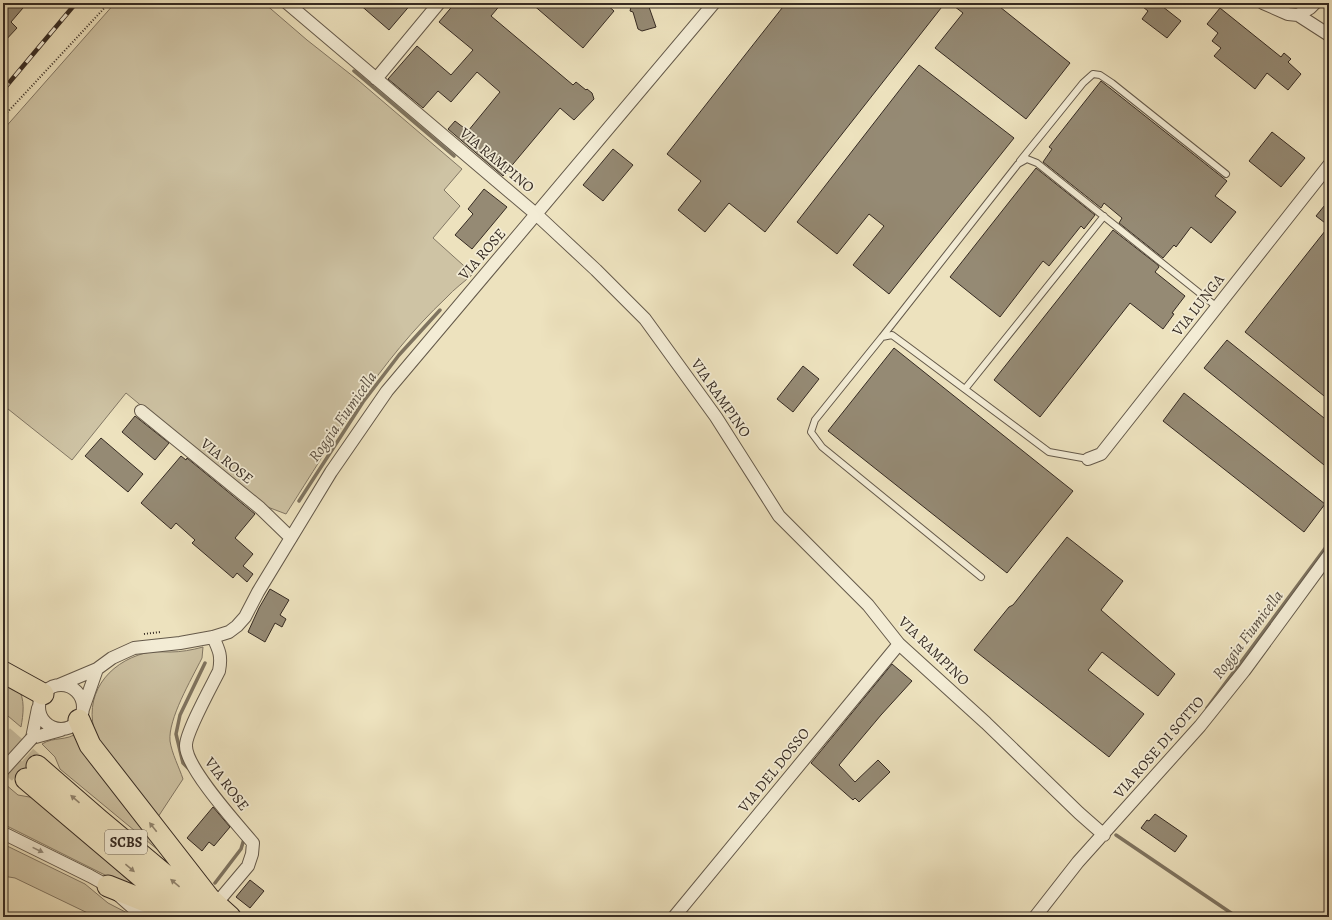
<svg xmlns="http://www.w3.org/2000/svg" width="1332" height="920" viewBox="0 0 1332 920" font-family="Alegreya,serif">
<rect width="100%" height="100%" fill="#ede2be"/>
<filter id="stains"><feTurbulence type="fractalNoise" baseFrequency=".005" numOctaves="4"/><feColorMatrix values="0 0 0 0 .2 0 0 0 0 .09 0 0 0 0 .02 0 0 0 .5 -.17"/></filter>
<radialGradient id="worn" r=".72"><stop offset=".6" stop-color="#630" stop-opacity="0"/><stop offset="1" stop-color="#630" stop-opacity=".3"/></radialGradient>
<path fill="#cec3a4" stroke="#827764" d="M 115,3 L 264,3 L 307,40 L 359,81 L 462,169 L 444,190 L 460,206 L 433,238 L 473,274 C 464,282 454,289 446,298 C 380,360 334,439 286,514 L 265,506 L 240,488 L 126,393 L 72,460 L 3,405 L 3,130 Z
M 203,647 L 202,658 C 191,680 168,719 170,741 C 172,754 179,767 183,779 L 158,817 L 96,736 C 82,696 107,663 145,653 C 153,651 162,652 170,652 C 181,652 192,650 203,647 Z
M 3,680 C 7,682 14,685 17,688 C 26,697 23,716 21,727 L 8,716 L 3,714 Z
M 79,732 L 175,864 L 60,769 L 55,757 L 42,744 C 55,736 65,742 79,732 Z
M 5,784 L 18,795 L 35,798 L 145,895 L 3,824 L 3,788 Z
M 3,844 L 85,884 L 108,903 L 135,917 L 96,917 L 15,878 L 3,876 Z"/>
<g fill="none" stroke-linecap="round" stroke-linejoin="round">
<path stroke="#7f7460" stroke-width="3.5" d="M 354,71 L 454,156
M 299,501 L 363,402 L 399,355 L 440,310
M 1207,708 L 1329,543
M 190,770 L 183,763 L 176,734 L 180,715 L 205,663
M 1116,835 L 1237,917
M 215,883 L 241,849 L 244,839"/>
</g>
<path fill="#958a74" stroke="#362b23" d="M 3,3 L 17,3 L 23,8 L 11,22 L 17,28 L 3,43 Z
M 358,3 L 412,3 L 389,30 Z
M 455,3 L 502,3 L 491,16 L 573,85 L 576,82 L 586,90 L 587,89 L 592,93 L 594,99 L 574,120 L 560,108 L 503,176 L 448,129 L 455,121 L 468,131 L 500,92 L 477,72 L 451,102 L 438,91 L 423,108 L 388,79 L 417,46 L 451,75 L 473,50 L 439,22 Z
M 531,3 L 605,3 L 614,11 L 583,48 Z
M 632,3 L 638,3 L 649,7 L 656,27 L 642,31 L 638,29 L 633,12 L 630,11 Z
M 786,3 L 945,3 L 765,232 L 729,203 L 705,232 L 678,210 L 701,181 L 667,154 Z
M 950,3 L 995,3 L 1070,63 L 1026,119 L 935,48 L 963,13 Z
M 1138,3 L 1158,3 L 1181,21 L 1167,38 L 1142,19 L 1148,11 Z
M 1220,8 L 1281,57 L 1284,53 L 1291,59 L 1288,62 L 1301,74 L 1288,90 L 1267,73 L 1255,89 L 1214,56 L 1221,48 L 1212,41 L 1218,33 L 1207,24 Z
M 919,65 L 1014,138 L 889,294 L 853,265 L 884,226 L 869,214 L 837,254 L 797,222 Z
M 1101,81 L 1227,181 L 1215,196 L 1236,212 L 1211,243 L 1191,227 L 1176,247 L 1174,245 L 1163,258 L 1119,223 L 1122,218 L 1104,203 L 1101,208 L 1043,162 L 1052,149 L 1049,147 Z
M 1272,132 L 1305,158 L 1281,187 L 1249,161 Z
M 613,149 L 633,165 L 603,201 L 583,185 Z
M 1036,168 L 1095,215 L 1084,229 L 1081,226 L 1049,266 L 1043,261 L 1000,317 L 950,277 Z
M 484,189 L 507,207 L 472,249 L 455,235 L 473,214 L 468,209 Z
M 1329,200 L 1329,226 L 1316,216 Z
M 1329,226 L 1329,400 L 1245,332 Z
M 1113,230 L 1158,265 L 1159,267 L 1155,272 L 1185,296 L 1172,313 L 1174,314 L 1163,329 L 1130,303 L 1040,417 L 994,380 Z
M 1227,340 L 1329,422 L 1329,469 L 1204,368 Z
M 894,348 L 1073,491 L 1007,573 L 828,431 Z
M 803,366 L 819,379 L 793,412 L 777,399 Z
M 1184,393 L 1325,504 L 1304,532 L 1163,421 Z
M 135,416 L 169,443 L 155,460 L 122,432 Z
M 101,438 L 143,474 L 128,492 L 85,456 Z
M 181,456 L 186,460 L 187,458 L 255,514 L 235,538 L 253,554 L 243,566 L 253,574 L 247,582 L 237,573 L 233,578 L 192,543 L 195,540 L 176,523 L 171,529 L 141,503 Z
M 1067,537 L 1123,581 L 1101,610 L 1175,674 L 1158,696 L 1102,652 L 1088,670 L 1144,714 L 1109,757 L 974,650 L 1009,607 L 1013,605 Z
M 270,589 L 289,600 L 280,615 L 286,619 L 282,627 L 275,623 L 265,642 L 248,632 L 259,608 Z
M 892,664 L 912,681 L 881,715 L 839,765 L 855,782 L 878,760 L 890,772 L 859,802 L 855,798 L 853,800 L 811,763 Z
M 213,807 L 230,827 L 214,846 L 209,842 L 202,851 L 187,838 Z
M 1155,814 L 1187,836 L 1175,852 L 1141,828 L 1147,820 L 1149,821 Z
M 250,880 L 264,891 L 250,908 L 236,897 Z"/>
<g fill="none" stroke-linecap="round" stroke-linejoin="round">
<path stroke="#c8bd9f" stroke-width="21" stroke-dasharray="21 10" stroke-linecap="butt" d="M 3,736 L 37,766
M 3,759 L 26,779"/>
<defs>
<path id="service" d="M 1020,161 L 1083,83 L 1093,74 L 1100,75 L 1112,83 L 1226,174
M 882,337 L 1018,164 L 1027,159 L 1037,163 L 1217,307
M 965,389 L 1104,216
M 981,577 L 822,447 L 811,432 L 815,420 L 882,337 L 892,335 L 907,346 L 1049,452 L 1088,459"/>
<path id="minor" d="M 287,3 L 537,215 L 596,270 L 645,319 L 716,417 L 779,516 L 868,605 L 899,644 L 986,723 L 1079,813 L 1104,835
M 1263,3 L 1288,14 L 1298,15 L 1329,35
M 1298,15 L 1310,8 L 1315,3
M 376,79 L 439,3
M 141,411 L 260,508 L 291,538
M 1088,459 L 1101,454 L 1329,165
M 213,637 C 219,650 222,656 219,671 C 212,685 185,734 186,746 C 186,768 237,824 253,843 L 252,854 L 248,866 L 221,898
M 59,685 L 97,669 L 112,658 L 134,648 L 180,643 L 213,637 L 229,632 L 237,626 L 245,617 L 258,592 L 331,472 L 387,391 L 714,3
M39 707a22 22 0 1 1 44 0a22 22 0 1 1-44 0Z
M 38,708 L 32,738 L 61,730
M 83,709 L 97,669
M 3,833 L 90,876 L 108,886 L 133,908 L 151,917
M 674,917 L 899,644
M 1035,917 L 1078,862 L 1200,726 L 1244,671 L 1329,555"/>
<path id="trunk" d="M 3,672 L 43,694
M 79,720 L 90,745 L 209,898 L 230,917
M 37,766 L 99,820 L 207,910
M 26,779 L 189,917
M 108,886 L 153,904 L 172,915"/>
</defs>
<use href="#service" stroke="#64594a" stroke-width="8"/>
<use href="#minor" stroke="#64594a" stroke-width="14"/>
<use href="#trunk" stroke="#362b23" stroke-width="23"/>
<path stroke="#362b23" stroke-width="2" stroke-dasharray="1 2" stroke-linecap="butt" d="M 3,117 L 109,3
M 144,634 L 160,632"/>
<use href="#service" stroke="#f3ecd5" stroke-width="6"/>
<use href="#minor" stroke="#f3ecd5" stroke-width="12"/>
<use href="#trunk" stroke="#ede2be" stroke-width="21"/>
<defs>
<path id="rail" d="M 3,90 L 76,3"/>
</defs>
<use href="#rail" stroke="#362b23" stroke-width="4.5"/>
<use href="#rail" stroke="#f3ecd5" stroke-width="3" stroke-dasharray="9" stroke-linecap="butt"/>
<defs>
<path id="minor-bridge" d="M 3,770 L 32,738"/>
</defs>
<use href="#minor-bridge" stroke="#64594a" stroke-width="14" stroke-linecap="butt"/>
<use href="#minor-bridge" stroke="#f3ecd5" stroke-width="12"/>
</g>
<defs><path id="oneway-solid" d="M-6-.8H1V-3.2L6.5 0L1 3.2V.8H-6Z"/></defs>
<g fill="#928670">
<use href="#oneway-solid" transform="translate(75 799) rotate(-139)"/>
<use href="#oneway-solid" transform="translate(153 827) rotate(-128)"/>
<use href="#oneway-solid" transform="translate(130 868) rotate(40)"/>
<use href="#oneway-solid" transform="translate(175 883) rotate(-140)"/>
</g>
<use fill="#948c7c" href="#oneway-solid" transform="translate(38 850) rotate(26)"/>
<g text-anchor="middle" stroke-width="3.5" stroke-linejoin="round" paint-order="stroke">
<rect fill="#f3ecd5" stroke="#6f6558" stroke-width="1" x="105" y="830" width="42" height="24" rx="3"/>
<g font-size="14" font-weight="bold" fill="#362b23">
<text x="126" y="847">SCBS</text>
</g>
<g font-size="15" fill="#362b23" stroke="#f3ecd5">
<text transform="translate(497 160) rotate(40)" y="5">VIA RAMPINO</text>
<text transform="translate(482 254) rotate(-49)" y="5">VIA ROSE</text>
<text transform="translate(1198 305) rotate(-52)" y="5">VIA LUNGA</text>
<text transform="translate(721 398) rotate(55)" y="5">VIA RAMPINO</text>
<text transform="translate(227 461) rotate(39)" y="5">VIA ROSE</text>
<text transform="translate(934 651) rotate(44)" y="5">VIA RAMPINO</text>
<text transform="translate(1159 747) rotate(-49)" y="5">VIA ROSE DI SOTTO</text>
<text transform="translate(774 770) rotate(-51)" y="5">VIA DEL DOSSO</text>
<text transform="translate(227 784) rotate(53)" y="5">VIA ROSE</text>
</g>
<g font-size="16" font-style="italic" fill="#5a4f42" stroke="#f3ecd5">
<text transform="translate(342 416) rotate(-55)" y="6">Roggia Fiumicella</text>
<text transform="translate(1247 634) rotate(-53)" y="6">Roggia Fiumicella</text>
</g>
</g>
<rect width="1332" height="920" fill="none" stroke="#ede2be" stroke-width="16"/>
<rect x="4" y="4" width="1324" height="912" fill="none" stroke="#362b23" stroke-width="2"/>
<rect x="8" y="8" width="1316" height="904" fill="none" stroke="#362b23"/>
<rect width="100%" height="100%" filter="url(#stains)"/>
<rect width="100%" height="100%" fill="url(#worn)"/>
</svg>
